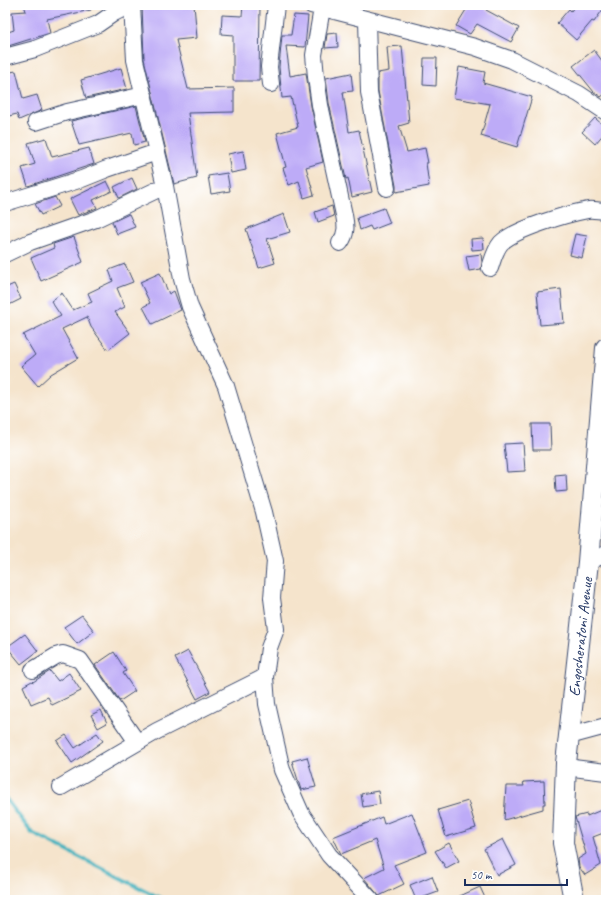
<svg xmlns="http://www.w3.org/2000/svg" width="611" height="905" viewBox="0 0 611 905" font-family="Caveat,sans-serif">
<rect width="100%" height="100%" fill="#fff"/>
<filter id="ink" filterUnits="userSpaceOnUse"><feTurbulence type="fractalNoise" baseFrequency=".025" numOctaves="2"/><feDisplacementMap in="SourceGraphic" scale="8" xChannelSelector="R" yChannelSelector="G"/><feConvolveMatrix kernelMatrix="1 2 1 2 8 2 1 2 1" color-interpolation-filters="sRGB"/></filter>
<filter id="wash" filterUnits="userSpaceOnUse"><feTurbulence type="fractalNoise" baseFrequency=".012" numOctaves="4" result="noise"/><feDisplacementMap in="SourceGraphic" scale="16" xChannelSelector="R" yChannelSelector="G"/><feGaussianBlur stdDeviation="0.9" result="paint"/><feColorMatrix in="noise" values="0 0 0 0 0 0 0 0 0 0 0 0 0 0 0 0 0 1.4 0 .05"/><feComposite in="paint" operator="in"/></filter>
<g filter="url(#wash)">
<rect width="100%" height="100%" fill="#f5e4cc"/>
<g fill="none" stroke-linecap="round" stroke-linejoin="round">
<path stroke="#43b2be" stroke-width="4" d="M 5,798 L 32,833 L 164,900"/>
</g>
<g id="blocks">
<path fill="#bdabf7" d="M 24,5 L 91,5 L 91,10 L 47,19 L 50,33 L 5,47 L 5,33 L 14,30 L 12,12 L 26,11 Z
M 142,5 L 194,5 L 197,38 L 176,40 L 188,89 L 234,88 L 234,112 L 188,113 L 197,178 L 174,184 L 144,59 Z
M 243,5 L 260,5 L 259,81 L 233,81 L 233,35 L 221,34 L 222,15 L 242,16 Z
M 469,5 L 489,5 L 486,10 L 519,28 L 511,42 L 477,24 L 470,34 L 456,26 Z
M 576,5 L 606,5 L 594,22 L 592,21 L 576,40 L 557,23 L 569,9 L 571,11 Z
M 294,15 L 308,16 L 305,47 L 286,46 L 290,76 L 306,73 L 311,106 L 323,162 L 306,167 L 314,195 L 304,198 L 299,181 L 289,185 L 283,168 L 286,167 L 277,133 L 298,127 L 291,97 L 282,98 L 279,67 L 282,35 L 291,35 Z
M 337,33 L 338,47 L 325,48 L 327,34 Z
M 402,46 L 409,123 L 399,126 L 407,152 L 425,148 L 428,163 L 426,163 L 429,186 L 396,192 L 396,186 L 378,91 L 378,73 L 389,71 L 387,47 Z
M 594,50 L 606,66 L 606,93 L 601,97 L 594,92 L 573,66 Z
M 424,58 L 437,58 L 436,86 L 423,85 Z
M 459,67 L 485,72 L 483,83 L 532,97 L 517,147 L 481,136 L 490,104 L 454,98 Z
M 121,68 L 127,89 L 86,98 L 81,80 Z
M 16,71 L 23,99 L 37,95 L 42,110 L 19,120 L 17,114 L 5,117 L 5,73 Z
M 351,73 L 353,91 L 343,92 L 349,132 L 359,130 L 372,192 L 352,197 L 348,178 L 346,179 L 329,103 L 326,78 Z
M 136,106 L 145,142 L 134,145 L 132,133 L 79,145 L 71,121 Z
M 595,118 L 606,128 L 606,131 L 595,144 L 582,132 Z
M 46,138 L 52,157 L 89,148 L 94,164 L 28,186 L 22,168 L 35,164 L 28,143 Z
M 243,151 L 246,170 L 231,173 L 228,154 Z
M 227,173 L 230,191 L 211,194 L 208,176 Z
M 132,178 L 137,189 L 119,198 L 114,187 Z
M 107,181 L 112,191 L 93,200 L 97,208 L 78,215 L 70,199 Z
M 55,197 L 60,206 L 41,215 L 35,204 Z
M 332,206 L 334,216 L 318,222 L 315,212 Z
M 384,208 L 390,223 L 372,230 L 370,226 L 360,230 L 357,218 Z
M 129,214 L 135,227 L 117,234 L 112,222 Z
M 284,214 L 290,232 L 267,239 L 275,263 L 259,268 L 246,229 Z
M 575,234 L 587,236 L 582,258 L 570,255 Z
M 74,237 L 83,262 L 41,281 L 31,258 L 54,248 L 53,244 Z
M 483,238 L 484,249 L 472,250 L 471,239 Z
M 481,254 L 482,262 L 481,269 L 469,271 L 466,256 Z
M 125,264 L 133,282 L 117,288 L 125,307 L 115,312 L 130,333 L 108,350 L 91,327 L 87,317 L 62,329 L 78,358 L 51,374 L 38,386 L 21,366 L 35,355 L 23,335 L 61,316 L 51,301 L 62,293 L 73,310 L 92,302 L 88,293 L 113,281 L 109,270 Z
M 160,273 L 169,294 L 174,291 L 181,310 L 152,324 L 143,307 L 150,303 L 140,282 Z
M 14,284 L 21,299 L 5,307 L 5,288 Z
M 561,289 L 564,323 L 540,325 L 537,292 Z
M 532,424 L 550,424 L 551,450 L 533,450 Z
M 523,443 L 525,471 L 507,472 L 504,444 Z
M 566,474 L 567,491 L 556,492 L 555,475 Z
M 82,615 L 94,631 L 77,644 L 64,627 Z
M 25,634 L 38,651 L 21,664 L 7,647 Z
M 188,651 L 210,692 L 197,699 L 175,658 Z
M 114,652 L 126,671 L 123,673 L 135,691 L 120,701 L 95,665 Z
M 50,671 L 58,681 L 69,673 L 81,691 L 52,705 L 48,697 L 31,704 L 23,686 L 32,681 L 33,682 Z
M 101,710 L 107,723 L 98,728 L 91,715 Z
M 97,733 L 103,741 L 72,763 L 57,741 L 66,735 L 75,748 Z
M 307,757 L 316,787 L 301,790 L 292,761 Z
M 544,781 L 545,804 L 543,804 L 543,809 L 504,820 L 506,786 L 524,786 L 523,782 Z
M 378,791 L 380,804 L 363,807 L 361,794 Z
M 468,801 L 476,828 L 446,837 L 438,810 Z
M 606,808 L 606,832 L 593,837 L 601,865 L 585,875 L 579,867 L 578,859 L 586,854 L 575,817 L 587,814 L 587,816 Z
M 412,813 L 427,852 L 394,865 L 404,884 L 379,896 L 364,878 L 384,868 L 375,840 L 341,854 L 333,837 L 382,817 L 384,824 Z
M 503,839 L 516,865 L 497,875 L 484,849 Z
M 449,843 L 459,861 L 446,868 L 435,851 Z
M 432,876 L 438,892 L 416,900 L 410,885 Z
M 480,887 L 486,900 L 451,900 Z"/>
</g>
</g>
<g filter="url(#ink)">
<use href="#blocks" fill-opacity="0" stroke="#3c4a6e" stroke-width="1"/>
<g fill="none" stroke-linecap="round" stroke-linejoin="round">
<defs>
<path id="minor" d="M 132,5 L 135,60 L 165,186 L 182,279 L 190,307 L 226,386 L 264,512 L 275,561 L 272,598 L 276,629 L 269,648 L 265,677 L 267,704 L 282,770 L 301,813 L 329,855 L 371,900
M 311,5 L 475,47 L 512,60 L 579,94 L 606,112
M 322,8 L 314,55 L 316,77 L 320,105 L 344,215 C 346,225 347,234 340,243
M 367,20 L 369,92 L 387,188
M 5,57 L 35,49 L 98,24 L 114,13 L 130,5
M 271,84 L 269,67 L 276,5
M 36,122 L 67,112 L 144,95
M 5,203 L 82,179 L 107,169 L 157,152
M 5,254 L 30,242 L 96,219 L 165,186
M 490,268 C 493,259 495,250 501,243 C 515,229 567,214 588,210 C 593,209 600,211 606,211
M 588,562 L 606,554
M 33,670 L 56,656 L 63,654 L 80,660 L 137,742
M 569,736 L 606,726
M 565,767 L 606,772
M 61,787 L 157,731 L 265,677"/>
<g id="tertiary">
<path id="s1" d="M 574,900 L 563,843 L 566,763 L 588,562 L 606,348"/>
</g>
</defs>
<use href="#minor" stroke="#3c4a6e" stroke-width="18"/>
<use href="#tertiary" stroke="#3c4a6e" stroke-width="22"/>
<use href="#minor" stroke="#fff" stroke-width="16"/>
<use href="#tertiary" stroke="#fff" stroke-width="20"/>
</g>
</g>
<g text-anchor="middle" stroke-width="3" stroke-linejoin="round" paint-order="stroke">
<g font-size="16" fill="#1b2f5e" stroke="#fff">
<text dy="6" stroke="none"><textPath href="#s1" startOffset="265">Engosheratoni Avenue</textPath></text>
</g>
</g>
<rect width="611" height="905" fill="none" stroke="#fff" stroke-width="20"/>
<path d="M465 879v6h102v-6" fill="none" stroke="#1b2f5e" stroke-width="2"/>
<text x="471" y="879" font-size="12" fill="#1b2f5e" stroke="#ffffff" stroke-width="3" paint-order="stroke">50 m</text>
</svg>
